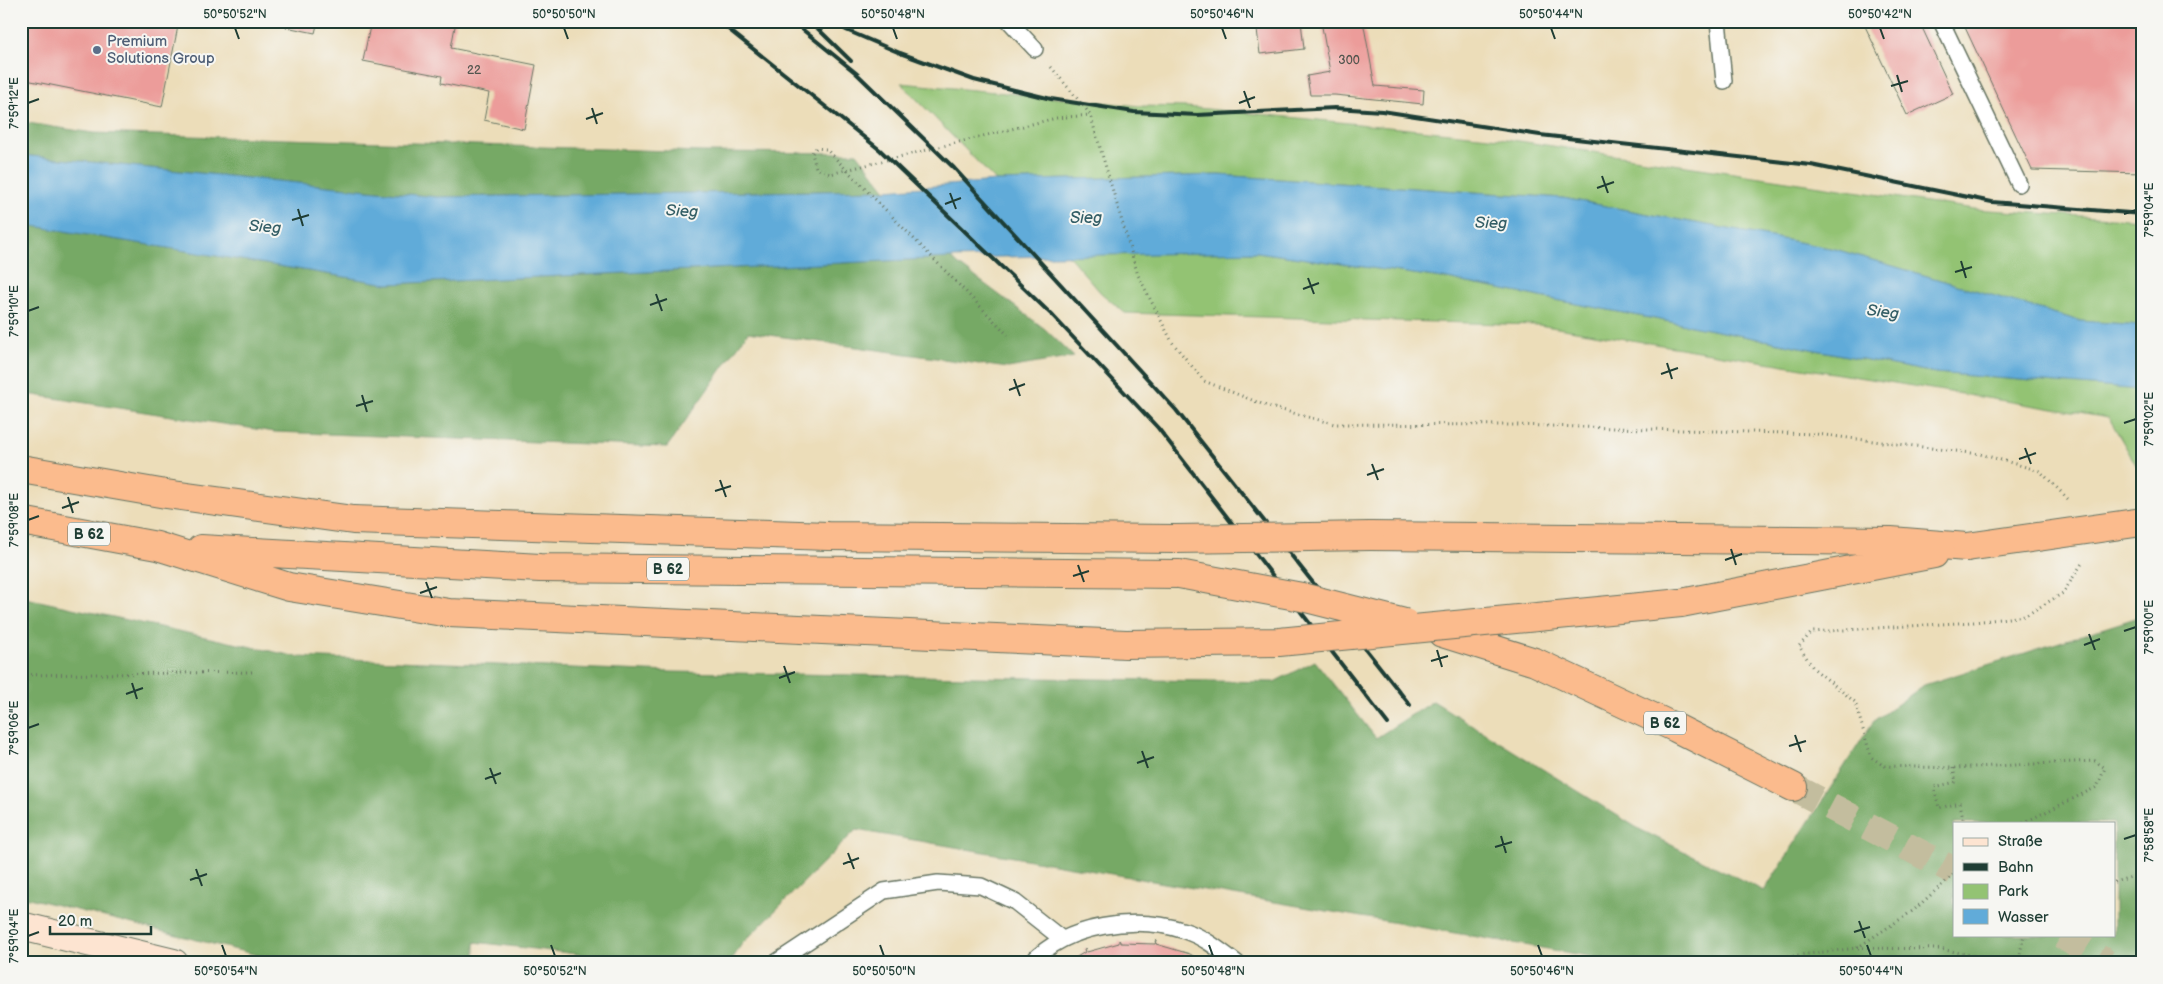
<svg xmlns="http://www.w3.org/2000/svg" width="2163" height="984" viewBox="0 0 2163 984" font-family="'Balsamiq Sans',sans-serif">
<rect width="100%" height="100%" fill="#f6f6f2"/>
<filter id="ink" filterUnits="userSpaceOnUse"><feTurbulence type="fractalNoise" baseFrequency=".02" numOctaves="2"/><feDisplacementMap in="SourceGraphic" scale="10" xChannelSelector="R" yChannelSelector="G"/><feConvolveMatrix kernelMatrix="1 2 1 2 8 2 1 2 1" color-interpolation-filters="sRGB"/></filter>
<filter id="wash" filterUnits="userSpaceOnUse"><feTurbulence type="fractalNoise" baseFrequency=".0096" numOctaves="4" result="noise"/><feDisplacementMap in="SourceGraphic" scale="20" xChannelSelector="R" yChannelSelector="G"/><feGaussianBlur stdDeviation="1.12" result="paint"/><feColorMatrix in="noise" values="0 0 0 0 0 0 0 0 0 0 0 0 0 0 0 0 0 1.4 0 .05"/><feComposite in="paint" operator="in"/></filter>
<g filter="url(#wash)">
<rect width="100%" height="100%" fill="#ecddb9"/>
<path fill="#93c373" stroke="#598054" d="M 901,83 L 1140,106 L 1187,107 L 1499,138 L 1974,209 L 2142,220 L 2142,325 L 2080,321 L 1835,249 L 1563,198 L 1218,175 L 996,181 Z
M 1257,252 L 1442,278 L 1935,373 L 2142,390 L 2142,475 L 2109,418 L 1539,325 L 1125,313 L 1101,293 L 1068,255 Z"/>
<path fill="#76a965" stroke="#4a734c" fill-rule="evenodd" d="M 21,122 L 93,133 L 702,152 L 857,153 L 886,190 L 437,197 L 21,155 Z
M 21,224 L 388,284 L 950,258 L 1045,329 L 1074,357 L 1008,368 L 748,332 L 667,447 L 275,432 L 21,393 Z
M 21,597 L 298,657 L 672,672 L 1274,682 L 1315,661 L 1376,738 L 1433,701 L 1639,829 L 1764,891 L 1873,722 L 1924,685 L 2142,616 L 2142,963 L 1629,963 L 856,830 L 741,945 L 730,963 L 652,963 L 475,942 L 475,963 L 289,963 L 21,896 ZM 1954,823 L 2114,823 L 2114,935 L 1954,935 Z"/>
<path fill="#61abd9" stroke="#407486" d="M 21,155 L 437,197 L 886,190 L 996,181 L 1218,175 L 1563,198 L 1835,249 L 2080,321 L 2142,325 L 2142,390 L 1935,373 L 1442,278 L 1257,252 L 950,258 L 388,284 L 21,224 Z"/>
<g id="blocks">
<path fill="#ec9c9a" d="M 21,21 L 179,21 L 162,107 L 21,79 Z
M 287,21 L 318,21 L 315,33 L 286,27 Z
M 371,21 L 456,21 L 451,48 L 536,65 L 524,129 L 484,120 L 489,93 L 441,83 L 442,76 L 363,61 Z
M 1256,21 L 1301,21 L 1304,49 L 1260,54 Z
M 1321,21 L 1363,21 L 1375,86 L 1424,90 L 1423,104 L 1335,95 L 1310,95 L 1307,76 L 1330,72 Z
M 1870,21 L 1919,21 L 1953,94 L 1907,115 L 1864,24 Z
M 1962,21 L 2142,21 L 2142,173 L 2032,170 Z
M 1119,940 L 1121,943 L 1155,944 L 1157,940 L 1156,944 L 1190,954 L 1205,963 L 1067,963 L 1085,952 L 1084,949 L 1086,948 L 1087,952 L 1119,943 Z"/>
</g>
</g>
<g filter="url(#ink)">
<use href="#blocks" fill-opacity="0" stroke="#677563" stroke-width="1"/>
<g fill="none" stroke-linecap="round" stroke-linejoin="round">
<path stroke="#c3bd9e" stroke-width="28" stroke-dasharray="28 14" stroke-linecap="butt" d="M 1793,787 L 1954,871
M 2062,935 L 2106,963"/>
<defs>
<path id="lane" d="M 1009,21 L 1035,49
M 1718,21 L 1724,81
M 1941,21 L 2019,184
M 775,963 L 884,891 L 938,883 L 981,886 L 1015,902 L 1062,939
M 1031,963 C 1067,924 1136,915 1185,931 C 1204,937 1221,951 1237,963"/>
<path id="secondary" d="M 21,926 L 174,963"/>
<path id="highway" d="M 21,469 L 166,494 L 353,520 L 828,536 L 1175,539
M 21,521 L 157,546 L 289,587 L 449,613 L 1126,644
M 1370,536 L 1891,541 L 1967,547
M 201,549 L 540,568 L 1179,574
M 1681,603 L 1934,554
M 1442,633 L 1535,662 L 1676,728 L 1793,787"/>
</defs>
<use href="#lane" stroke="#677563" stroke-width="18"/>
<use href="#secondary" stroke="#677563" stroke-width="30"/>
<use href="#highway" stroke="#677563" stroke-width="30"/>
<path stroke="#677563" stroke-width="3" stroke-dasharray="1 4" stroke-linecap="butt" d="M 1051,67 L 1090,114 L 1138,275 L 1172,342 L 1204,381 L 1267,406 L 1334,424 L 1515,425 L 1816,434 L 1980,454 L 2040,471 L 2070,501
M 833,156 L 826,149 L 816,148 L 812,153 L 816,168 L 830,174 L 1056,118 L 1090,115
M 21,675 L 254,672
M 1953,768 L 1956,782 L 1934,787 L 1939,808 L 1960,803 L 1964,823
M 2023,823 L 2097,787 L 2105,768 L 2095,761 L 1953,768 L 1884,766 L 1871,757 L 1855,702 L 1813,668 L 1799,646 L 1812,632 L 1974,622 L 2025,616 L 2063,593 L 2083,562
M 2114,882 L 2142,874
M 1858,948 L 1940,949 L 2009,963
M 1733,963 L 1857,948 L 1914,910 L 1954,874
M 2018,963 L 2024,935"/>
<use href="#lane" stroke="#fff" stroke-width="15"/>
<use href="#secondary" stroke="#fde4d1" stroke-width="28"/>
<use href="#highway" stroke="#fbbb8d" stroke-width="28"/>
<path stroke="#1f3d34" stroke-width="4" d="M 718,21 L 880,150 L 1053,316 L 1158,428 L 1388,724
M 792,21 L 856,73 L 954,168 L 1176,410 L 1410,705
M 810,21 L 851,61
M 834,21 L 846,30 L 900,53 L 974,80 L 1051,99 L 1134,112 L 1197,115 L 1335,108 L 1382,111 L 1540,135 L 1811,165 L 1992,202 L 2142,214"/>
<defs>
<path id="highway-bridge" d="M 1175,539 L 1370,536
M 1967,547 L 2142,522
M 1179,574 L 1302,597 L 1405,623
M 1126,644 L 1279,642 L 1681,603"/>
</defs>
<use href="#highway-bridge" stroke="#677563" stroke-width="30" stroke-linecap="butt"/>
<path stroke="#677563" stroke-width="3" stroke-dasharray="1 4" stroke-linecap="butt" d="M 833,156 L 1008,335"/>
<use href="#highway-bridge" stroke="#fbbb8d" stroke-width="28"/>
</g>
</g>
<path fill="none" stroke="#1f3d34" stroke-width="2" d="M 235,28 L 239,39M 564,28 L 568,39M 893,28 L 897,39M 1222,28 L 1226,39M 1551,28 L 1555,39M 1880,28 L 1884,39M 1897,75 L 1902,92M 1891,86 L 1908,81M 1244,91 L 1250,108M 28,103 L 39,99M 1239,103 L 1255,97M 592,108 L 597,124M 586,119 L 603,113M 1602,176 L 1608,193M 1597,188 L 1614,182M 950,193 L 956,209M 945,204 L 961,198M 298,209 L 303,226M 2124,214 L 2136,210M 292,220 L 309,215M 1961,261 L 1966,278M 1955,272 L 1972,267M 1308,278 L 1314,294M 1303,289 L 1319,283M 656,294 L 662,311M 650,305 L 667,299M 28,311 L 39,307M 1667,363 L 1672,379M 1661,374 L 1678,368M 1014,379 L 1020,396M 1009,390 L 1025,384M 362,395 L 367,412M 356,406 L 373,401M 2124,423 L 2136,419M 2025,448 L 2031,464M 2019,459 L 2036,453M 1372,464 L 1378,480M 1367,475 L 1384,469M 720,480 L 726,497M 715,491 L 731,486M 68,497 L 73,513M 62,508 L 79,502M 28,520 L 39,516M 1731,549 L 1736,565M 1725,560 L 1742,554M 1078,565 L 1084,582M 1073,576 L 1089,571M 426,582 L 432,598M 420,593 L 437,587M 2124,631 L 2136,627M 2089,634 L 2095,650M 2084,645 L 2100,639M 1437,650 L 1442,667M 1431,661 L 1448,656M 784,666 L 790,683M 779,678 L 795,672M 132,683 L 137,699M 126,694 L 143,688M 28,728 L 39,724M 1795,735 L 1801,752M 1789,746 L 1806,741M 1142,751 L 1148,768M 1137,763 L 1154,757M 490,768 L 496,784M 485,779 L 501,773M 1501,836 L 1506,853M 2124,839 L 2136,835M 1495,847 L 1512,842M 848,853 L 854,869M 843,864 L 859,858M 196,869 L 202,886M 190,880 L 207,874M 1859,921 L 1865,938M 1854,932 L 1870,927M 28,936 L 39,932M 222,945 L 226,956M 551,945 L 555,956M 880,945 L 884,956M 1209,945 L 1213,956M 1538,945 L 1542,956M 1867,945 L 1871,956"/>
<circle fill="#5c6f8a" stroke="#f6f6f2" stroke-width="2" cx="97" cy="50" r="5"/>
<g text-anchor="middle" stroke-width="4" stroke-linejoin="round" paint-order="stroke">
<g font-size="12" fill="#52554e">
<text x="1349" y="64">300</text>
<text x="474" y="74">22</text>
</g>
<g fill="#f6f6f2" stroke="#60746d" stroke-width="1">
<rect x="68" y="522.5" width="42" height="23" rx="4"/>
<rect x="647" y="557.5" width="42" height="23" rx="4"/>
<rect x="1644" y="711.5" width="42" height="23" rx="4"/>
</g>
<g font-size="14" font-weight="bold" fill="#1f3d34">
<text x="89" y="539">B 62</text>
<text x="668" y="574">B 62</text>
<text x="1665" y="728">B 62</text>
</g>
<g font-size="15" fill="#4e5e75" stroke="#f6f6f2" text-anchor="start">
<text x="107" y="46">Premium<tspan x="107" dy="17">Solutions Group</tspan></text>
</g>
<g font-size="16" font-style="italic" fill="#335e66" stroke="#f6f6f2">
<text transform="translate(682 210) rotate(3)" y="6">Sieg</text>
<text x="1086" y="223">Sieg</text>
<text transform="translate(1491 222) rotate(1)" y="6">Sieg</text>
<text transform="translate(265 226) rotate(4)" y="6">Sieg</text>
<text transform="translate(1883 311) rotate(7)" y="6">Sieg</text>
</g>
</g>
<rect width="2163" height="984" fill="none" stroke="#f6f6f2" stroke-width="55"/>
<rect x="1953" y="822" width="162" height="115" fill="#f6f6f2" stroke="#a0aca6"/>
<rect x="1963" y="838" width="25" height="8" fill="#fde4d1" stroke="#a0aca6"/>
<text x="1998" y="846" font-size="15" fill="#1f3d34">Straße</text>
<rect x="1963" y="863" width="25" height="8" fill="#1f3d34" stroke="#a0aca6"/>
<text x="1998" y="872" font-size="15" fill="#1f3d34">Bahn</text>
<rect x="1963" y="884" width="25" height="15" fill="#93c373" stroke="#a0aca6"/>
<text x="1998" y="896" font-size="15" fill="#1f3d34">Park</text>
<rect x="1963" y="909" width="25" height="15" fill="#61abd9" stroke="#a0aca6"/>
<text x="1998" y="922" font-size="15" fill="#1f3d34">Wasser</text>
<path d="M50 926v8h101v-8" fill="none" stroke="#1f3d34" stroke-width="2.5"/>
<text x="58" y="926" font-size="15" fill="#1f3d34" stroke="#f6f6f2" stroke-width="4" paint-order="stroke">20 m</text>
<rect x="28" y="28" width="2108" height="928" fill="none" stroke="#1f3d34" stroke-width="2"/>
<g font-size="12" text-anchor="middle" fill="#1f3d34">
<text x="235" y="18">50°50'52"N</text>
<text x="564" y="18">50°50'50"N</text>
<text x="893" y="18">50°50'48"N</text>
<text x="1222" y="18">50°50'46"N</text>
<text x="1551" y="18">50°50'44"N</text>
<text x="1880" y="18">50°50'42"N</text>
<text transform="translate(14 103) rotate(-90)" y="4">7°59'12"E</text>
<text transform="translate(2149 210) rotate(-90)" y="4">7°59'04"E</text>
<text transform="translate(14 311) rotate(-90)" y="4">7°59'10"E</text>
<text transform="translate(2149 419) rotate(-90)" y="4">7°59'02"E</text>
<text transform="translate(14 520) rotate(-90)" y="4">7°59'08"E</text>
<text transform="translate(2149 627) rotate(-90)" y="4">7°59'00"E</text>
<text transform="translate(14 728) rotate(-90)" y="4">7°59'06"E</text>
<text transform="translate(2149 835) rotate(-90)" y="4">7°58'58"E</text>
<text transform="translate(14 936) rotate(-90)" y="4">7°59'04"E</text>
<text x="226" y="975">50°50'54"N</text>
<text x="555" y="975">50°50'52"N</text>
<text x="884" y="975">50°50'50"N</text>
<text x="1213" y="975">50°50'48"N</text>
<text x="1542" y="975">50°50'46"N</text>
<text x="1871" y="975">50°50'44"N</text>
</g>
</svg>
